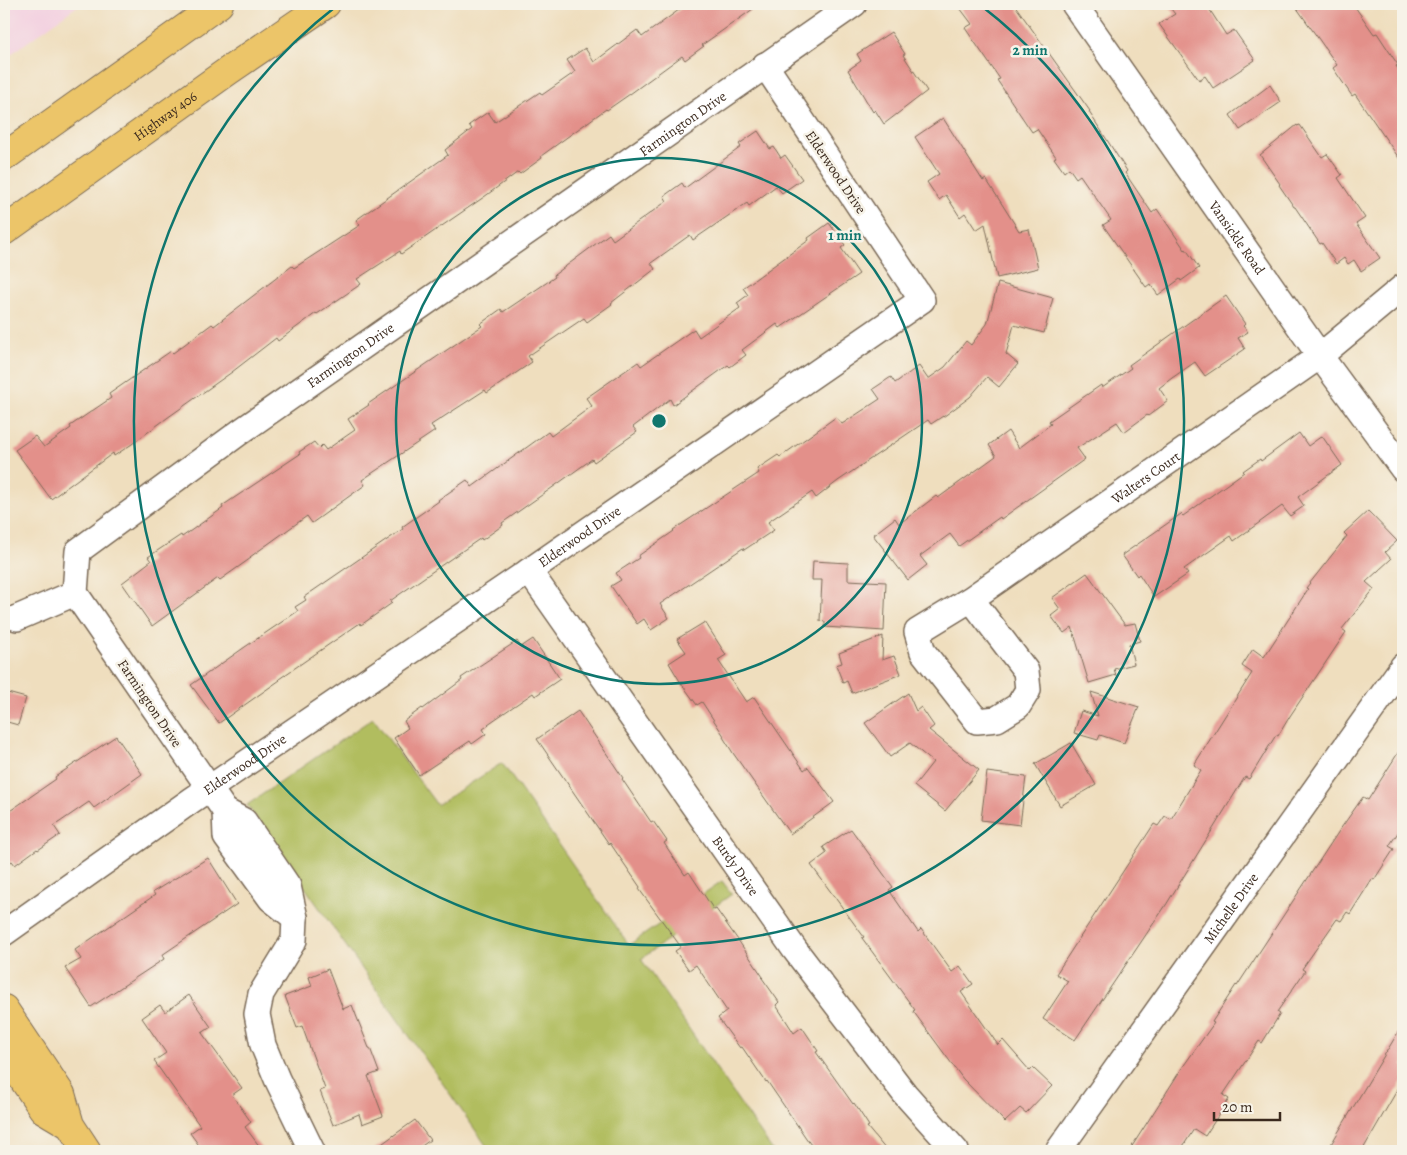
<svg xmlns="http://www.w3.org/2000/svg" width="1407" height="1155" viewBox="0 0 1407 1155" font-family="Alegreya,serif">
<rect width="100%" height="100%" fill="#f7f3e8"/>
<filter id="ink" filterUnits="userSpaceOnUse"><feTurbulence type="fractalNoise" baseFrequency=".02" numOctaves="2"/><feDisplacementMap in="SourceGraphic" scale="10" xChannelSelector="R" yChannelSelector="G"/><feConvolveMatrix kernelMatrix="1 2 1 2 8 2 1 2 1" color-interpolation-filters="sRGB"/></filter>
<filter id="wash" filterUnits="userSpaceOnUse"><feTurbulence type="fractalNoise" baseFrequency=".0096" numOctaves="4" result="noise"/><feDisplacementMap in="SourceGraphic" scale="20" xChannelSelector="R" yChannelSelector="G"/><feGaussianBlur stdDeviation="1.12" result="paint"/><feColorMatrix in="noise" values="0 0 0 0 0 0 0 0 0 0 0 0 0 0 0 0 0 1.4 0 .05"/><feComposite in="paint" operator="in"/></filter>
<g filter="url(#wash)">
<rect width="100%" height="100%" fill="#efdebe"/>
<path fill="#f3cfe0" d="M 4,4 L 80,4 L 4,59 Z"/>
<path fill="#b1bd5e" stroke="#76743e" d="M 373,718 L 437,805 L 502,763 L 629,945 L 722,881 L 732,894 L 641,959 L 773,1151 L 490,1151 L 247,805 Z"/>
<g id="blocks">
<path fill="#e3908a" d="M 687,4 L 760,4 L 702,45 L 704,46 L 685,60 L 682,56 L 630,94 L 607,110 L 606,109 L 541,156 L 542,158 L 520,174 L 518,172 L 484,197 L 401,254 L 400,251 L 357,279 L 361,284 L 317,314 L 316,313 L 278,341 L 276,338 L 232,372 L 167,418 L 132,444 L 114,456 L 113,453 L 51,499 L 15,450 L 35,436 L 44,447 L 71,428 L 70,426 L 111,398 L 109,394 L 171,351 L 173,353 L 212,324 L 214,326 L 292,266 L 294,268 L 360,225 L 356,220 L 448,155 L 445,150 L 472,129 L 469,125 L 488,112 L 495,122 L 540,92 L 542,95 L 575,72 L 567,60 L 585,48 L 594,62 L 637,30 L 642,37 Z
M 957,4 L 1014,4 L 1090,111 L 1089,112 L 1127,171 L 1125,173 L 1152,213 L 1157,209 L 1185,250 L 1186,249 L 1199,268 L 1181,281 L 1180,279 L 1158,295 L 1150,284 L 1146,287 L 1103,225 L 1111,220 L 1080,175 L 1076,178 L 1069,168 L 1064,172 L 1054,158 L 1056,157 L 1037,129 L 1032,132 L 997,80 L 1000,79 L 965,28 L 972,24 Z
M 1167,4 L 1206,4 L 1226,35 L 1234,30 L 1255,60 L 1213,88 L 1205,76 L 1199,80 L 1159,24 L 1175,14 Z
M 1294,4 L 1353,4 L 1374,34 L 1377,33 L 1398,65 L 1396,66 L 1403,76 L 1403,164 L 1355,94 L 1352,96 L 1333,68 L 1337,65 Z
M 891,32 L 905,54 L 903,55 L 927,91 L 884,124 L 875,110 L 873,112 L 848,70 L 861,61 L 857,54 Z
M 1270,85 L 1281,102 L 1240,130 L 1230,115 Z
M 943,118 L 983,181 L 986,179 L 1019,231 L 1029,229 L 1038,268 L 997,278 L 985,224 L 976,230 L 965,213 L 960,217 L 946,195 L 939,200 L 927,182 L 939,174 L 915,137 Z
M 1297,125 L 1297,126 L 1300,125 L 1322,157 L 1327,154 L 1342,175 L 1338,178 L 1365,218 L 1356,224 L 1380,258 L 1361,271 L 1354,260 L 1348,264 L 1344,258 L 1336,264 L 1322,243 L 1320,244 L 1295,207 L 1294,207 L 1279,185 L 1280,184 L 1260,155 Z
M 758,131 L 770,149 L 774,147 L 781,158 L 785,155 L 802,179 L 782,193 L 776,186 L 749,206 L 747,203 L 693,240 L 690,235 L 651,263 L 655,269 L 611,303 L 612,304 L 587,322 L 584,318 L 528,356 L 532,362 L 487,393 L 485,390 L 431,425 L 435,431 L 362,480 L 365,485 L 312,523 L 307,516 L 250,557 L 251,558 L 220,580 L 218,578 L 152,626 L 122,583 L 151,561 L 148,557 L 181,535 L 182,537 L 223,508 L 222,506 L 300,454 L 299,452 L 314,442 L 319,448 L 322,445 L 326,450 L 355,430 L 348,419 L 369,405 L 368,404 L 482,326 L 480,324 L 501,309 L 503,312 L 555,277 L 554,275 L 609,234 L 613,240 L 667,201 L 664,196 L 682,183 L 685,188 L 741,147 L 739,144 Z
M 829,223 L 845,245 L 841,248 L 859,274 L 780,328 L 777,324 L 742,350 L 746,355 L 730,367 L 728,365 L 673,405 L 670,399 L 633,427 L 637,432 L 594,462 L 592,459 L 549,490 L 502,523 L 503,525 L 482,540 L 481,538 L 449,560 L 390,601 L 392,603 L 361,625 L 360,623 L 279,679 L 280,680 L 219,723 L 191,685 L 245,647 L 298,611 L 295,607 L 306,600 L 304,597 L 403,529 L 402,527 L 439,501 L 438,500 L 467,480 L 472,487 L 548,432 L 551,436 L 592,406 L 586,398 L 638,362 L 641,366 L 694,329 L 699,337 L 740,308 L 737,303 L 748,295 L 743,288 L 809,240 L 808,238 Z
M 998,283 L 1053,298 L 1044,333 L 1014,325 L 1006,354 L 1018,364 L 999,387 L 987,377 L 970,397 L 943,417 L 943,416 L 931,424 L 928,420 L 838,481 L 816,498 L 812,492 L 768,522 L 774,530 L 744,550 L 743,548 L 660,604 L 669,618 L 651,630 L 644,619 L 637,624 L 611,586 L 621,580 L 616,573 L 639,558 L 638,556 L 674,531 L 673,530 L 759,473 L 757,469 L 778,455 L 780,457 L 836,417 L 842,424 L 880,399 L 873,389 L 891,377 L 895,383 L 919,366 L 928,379 L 945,367 L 966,341 L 971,345 L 987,324 Z
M 1226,296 L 1245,324 L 1243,326 L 1248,332 L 1238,338 L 1245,349 L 1205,376 L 1195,362 L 1172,378 L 1159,388 L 1168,401 L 1148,416 L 1147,415 L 1124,432 L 1117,422 L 1077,448 L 1085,459 L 1001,519 L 1000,517 L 959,546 L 950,534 L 920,556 L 927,565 L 908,580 L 873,535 L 895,518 L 899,524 L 936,496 L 938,498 L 996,456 L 989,445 L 1008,431 L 1019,448 L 1051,424 L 1049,421 L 1101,385 L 1102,388 L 1131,368 L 1129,365 Z
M 1299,433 L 1308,446 L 1322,436 L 1342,465 L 1298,497 L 1304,506 L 1290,516 L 1282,506 L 1234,541 L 1231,536 L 1184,569 L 1188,574 L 1154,597 L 1139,574 L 1137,576 L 1122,555 L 1181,514 L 1183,516 L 1244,472 L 1243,471 L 1260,459 L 1261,461 Z
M 1368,511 L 1397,541 L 1385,552 L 1391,559 L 1366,582 L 1374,589 L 1342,629 L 1346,632 L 1290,716 L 1278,736 L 1276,735 L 1249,779 L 1245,777 L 1166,905 L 1075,1040 L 1043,1019 L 1068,981 L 1056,974 L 1154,824 L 1158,826 L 1165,816 L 1171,819 L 1201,770 L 1194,765 L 1252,673 L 1242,666 L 1253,649 L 1264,657 L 1308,589 L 1306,588 L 1347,536 L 1344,533 Z
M 813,561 L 848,563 L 848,580 L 886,582 L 884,631 L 825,627 L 825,622 L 820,621 L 822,580 L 812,580 Z
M 1087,573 L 1125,625 L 1135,623 L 1140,641 L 1129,644 L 1134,664 L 1114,669 L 1116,675 L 1089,683 L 1072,627 L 1064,633 L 1051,616 L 1060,609 L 1052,598 Z
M 705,622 L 726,655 L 718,660 L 746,702 L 754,697 L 804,770 L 808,767 L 834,802 L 790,834 L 733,753 L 723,737 L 724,736 L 702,702 L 697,705 L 681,683 L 669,663 L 686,652 L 677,639 Z
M 883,636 L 882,660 L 894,656 L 901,674 L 852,693 L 847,681 L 843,683 L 836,665 L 842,663 L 839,653 Z
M 533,639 L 560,679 L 535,696 L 533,693 L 488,724 L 489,725 L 483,729 L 486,734 L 472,744 L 470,741 L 419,775 L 394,738 L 408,728 L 404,721 L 422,708 L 423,709 L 462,680 L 461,678 L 517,641 L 521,647 Z
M 4,692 L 26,698 L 18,725 L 4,721 Z
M 1091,692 L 1139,707 L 1124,743 L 1100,735 L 1098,740 L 1074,733 L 1081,711 L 1098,716 Z
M 908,693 L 916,711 L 921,707 L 934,726 L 929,730 L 979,770 L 945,811 L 914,786 L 933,762 L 910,743 L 890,757 L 865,723 Z
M 578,711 L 623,778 L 622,779 L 651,822 L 653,821 L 667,841 L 664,843 L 685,875 L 689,872 L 714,910 L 716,909 L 738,940 L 763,977 L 762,978 L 779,1002 L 776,1005 L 794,1033 L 802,1027 L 818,1051 L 816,1052 L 853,1104 L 854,1103 L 869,1126 L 867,1127 L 887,1151 L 815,1151 L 767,1081 L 766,1082 L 742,1047 L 740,1048 L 718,1018 L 727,1011 L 696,965 L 689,970 L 675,951 L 681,947 L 639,889 L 640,887 L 610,843 L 609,844 L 537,739 Z
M 116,736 L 142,774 L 94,808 L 89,802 L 54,826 L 60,835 L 38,850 L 37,849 L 15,865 L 12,861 L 4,867 L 4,815 L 56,779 L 55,777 Z
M 1071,743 L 1096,785 L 1060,806 L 1035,764 Z
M 1403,745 L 1403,825 L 1389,846 L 1394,849 L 1374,880 L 1372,879 L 1350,914 L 1347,912 L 1341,921 L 1337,919 L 1302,969 L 1305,971 L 1277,1012 L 1280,1014 L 1262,1043 L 1259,1041 L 1223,1095 L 1229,1099 L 1205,1136 L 1194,1129 L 1180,1151 L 1129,1151 L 1182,1068 L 1214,1023 L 1212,1022 L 1236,985 L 1237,986 L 1339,831 L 1363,797 L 1368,800 Z
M 987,772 L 1026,777 L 1020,825 L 981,820 Z
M 851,829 L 893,887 L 889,890 L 918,932 L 921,929 L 952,972 L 960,966 L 973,984 L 961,992 L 998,1045 L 1003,1040 L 1030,1071 L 1033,1068 L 1052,1086 L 1026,1113 L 1020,1108 L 1005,1122 L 963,1079 L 913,1011 L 915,1010 L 876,957 L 862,938 L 864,937 L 811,865 L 827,853 L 823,847 Z
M 208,858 L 237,904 L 162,955 L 164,959 L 91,1007 L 65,968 L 81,959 L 75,950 L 155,895 L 153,892 Z
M 328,969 L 343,1009 L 352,1005 L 369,1048 L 370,1048 L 379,1072 L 368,1076 L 383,1116 L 362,1124 L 359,1114 L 333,1125 L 320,1091 L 325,1089 L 302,1026 L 297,1028 L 285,996 L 312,986 L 309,977 Z
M 189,995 L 211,1027 L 202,1033 L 242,1088 L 232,1095 L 251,1122 L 245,1127 L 263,1151 L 203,1151 L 190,1133 L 200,1126 L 154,1061 L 166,1053 L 142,1018 L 160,1005 L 165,1012 Z
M 1403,1024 L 1403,1080 L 1362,1151 L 1327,1151 Z
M 415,1120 L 430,1140 L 415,1151 L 372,1151 Z"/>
</g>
</g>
<g filter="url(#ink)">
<use href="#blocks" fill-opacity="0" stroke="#7a6956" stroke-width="1"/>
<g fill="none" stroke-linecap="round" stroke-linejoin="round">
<defs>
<g id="minor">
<path id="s1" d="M 1074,4 L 1320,356 L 1403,469"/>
<path id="s2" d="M 529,571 L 795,950 L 905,1094 L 956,1151"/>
<path id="s3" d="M 971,599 L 1026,671 L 1028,690 L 1018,706 L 997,719 L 977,721 L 923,652 L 917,632 L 971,599 L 1320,356 L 1403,287"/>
<path d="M 17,618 L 75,593"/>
<path d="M 225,811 L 226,837 L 271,899 L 295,918"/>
<path id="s4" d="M 4,933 L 192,800 L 529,571 L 922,300 L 765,65"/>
<path id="s5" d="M 312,1151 L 277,1079 L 263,1045 L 257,1014 L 261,994 L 294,940 L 295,918 L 288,886 L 244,821 L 225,811 L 75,593 L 78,551 L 240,432 L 854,4"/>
<path id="s6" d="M 1058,1151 L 1403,666"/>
</g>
<path id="major" d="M 4,1009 L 61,1094 L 70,1125 L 87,1151
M 4,1051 L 43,1109 L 70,1125"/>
<g id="highway">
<path d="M 4,157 L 219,4"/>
<path id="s7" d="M 4,231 L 228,71 L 326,4"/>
</g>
</defs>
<use href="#minor" stroke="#7a6956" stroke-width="28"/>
<use href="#major" stroke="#7a6956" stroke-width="30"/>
<use href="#highway" stroke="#7a6956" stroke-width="30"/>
<use href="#minor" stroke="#fff" stroke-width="25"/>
<use href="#major" stroke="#ecc569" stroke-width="28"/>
<use href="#highway" stroke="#ecc569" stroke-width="28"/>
</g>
</g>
<g fill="none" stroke="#0f766e" stroke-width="2.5">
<circle cx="659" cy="421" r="263"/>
<path d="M979 4A525 525 0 1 1 339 4"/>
</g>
<g text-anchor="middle" stroke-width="5" stroke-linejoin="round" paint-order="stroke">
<g font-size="14" fill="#3b2a1e" stroke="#f7f3e8">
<text dy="5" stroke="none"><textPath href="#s7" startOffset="198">Highway 406</textPath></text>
<text dy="5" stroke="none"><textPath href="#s5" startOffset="1434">Farmington Drive</textPath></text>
<text transform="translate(836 172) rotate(56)" y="5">Elderwood Drive</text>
<text dy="5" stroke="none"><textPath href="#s1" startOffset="285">Vansickle Road</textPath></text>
<text dy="5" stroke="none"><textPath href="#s5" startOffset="1029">Farmington Drive</textPath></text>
<text dy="5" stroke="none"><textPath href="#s3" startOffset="558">Walters Court</textPath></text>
<text dy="5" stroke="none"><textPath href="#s4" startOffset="699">Elderwood Drive</textPath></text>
<text transform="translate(150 703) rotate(56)" y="5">Farmington Drive</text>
<text dy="5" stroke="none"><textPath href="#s4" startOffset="294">Elderwood Drive</textPath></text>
<text dy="5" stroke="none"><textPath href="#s2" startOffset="360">Burdy Drive</textPath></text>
<text dy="5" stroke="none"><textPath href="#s6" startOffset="298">Michelle Drive</textPath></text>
</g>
</g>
<circle cx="659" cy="421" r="8" fill="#0f766e" stroke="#f7f3e8" stroke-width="2.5"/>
<g font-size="15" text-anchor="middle" font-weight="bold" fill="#0f766e" stroke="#f7f3e8" stroke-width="5" stroke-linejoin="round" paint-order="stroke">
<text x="1030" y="55">2 min</text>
<text x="845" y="240">1 min</text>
</g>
<rect width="1407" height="1155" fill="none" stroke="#f7f3e8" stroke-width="20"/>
<path d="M1214 1112v8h66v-8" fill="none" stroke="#3b2a1e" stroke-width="2.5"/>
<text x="1222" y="1112" font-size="15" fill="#3b2a1e" stroke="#f7f3e8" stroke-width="4" paint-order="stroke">20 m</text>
</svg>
